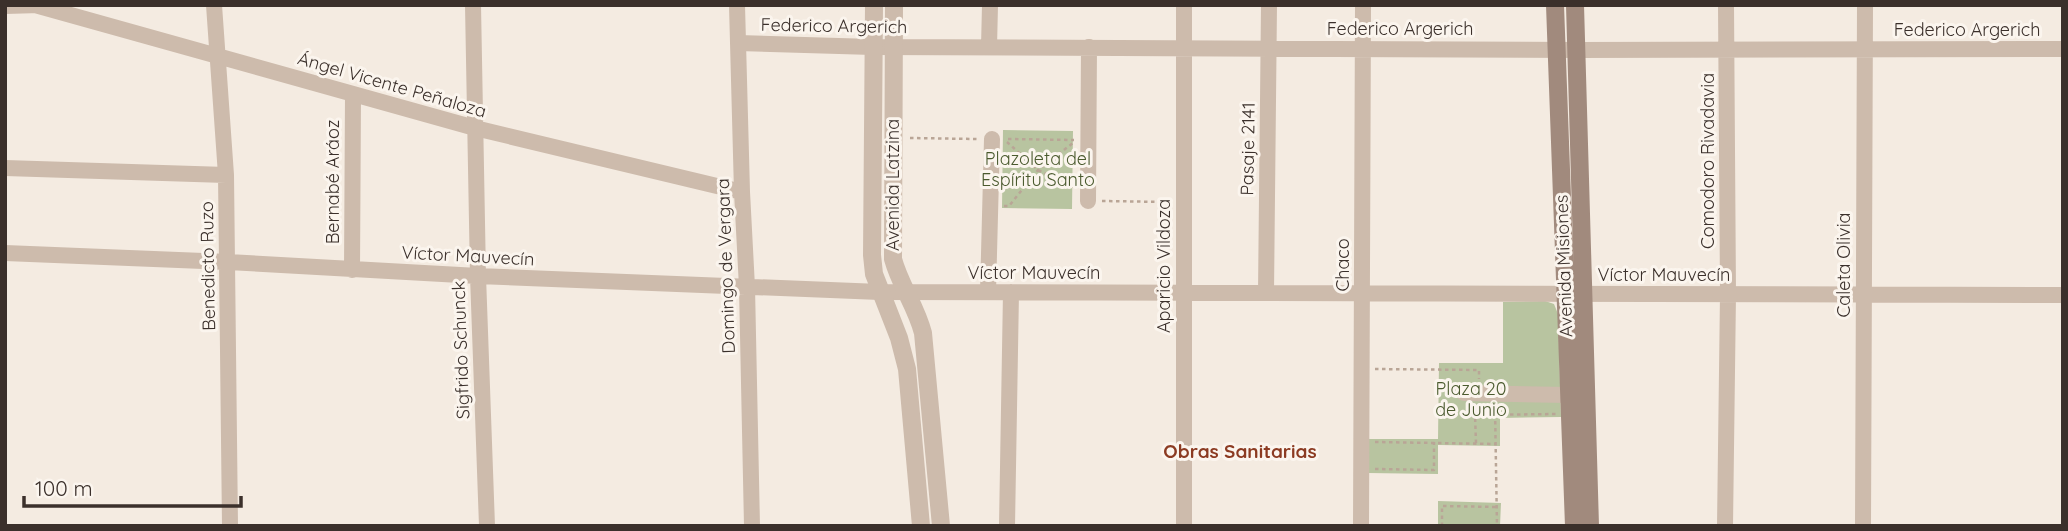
<svg xmlns="http://www.w3.org/2000/svg" width="2068" height="531" viewBox="0 0 2068 531" font-family="Quicksand,sans-serif">
<rect width="100%" height="100%" fill="#f4ebe1"/>
<path fill="#b8c4a0" d="M 1003,130 L 1073,131 L 1072,209 L 1002,208 Z
M 1545,301 L 1554,304 L 1558,314 L 1561,417 L 1500,418 L 1500,446 L 1438,445 L 1438,474 L 1368,473 L 1368,439 L 1438,439 L 1439,363 L 1503,363 L 1503,302 Z
M 1438,501 L 1501,503 L 1500,526 L 1438,526 Z"/>
<g fill="none" stroke-linecap="round" stroke-linejoin="round">
<path stroke="#b9a596" stroke-width="2.5" stroke-dasharray="3.5 3.5" stroke-linecap="butt" d="M 910,138 L 977,139
M 1008,139 L 1074,140
M 1007,142 L 1038,170 L 1073,187
M 1102,201 L 1169,202
M 1004,206 L 1009,206 L 1038,170 L 1073,143
M 1375,369 L 1479,370 L 1479,379
M 1495,407 L 1497,526
M 1375,442 L 1496,444
M 1476,443 L 1475,415 L 1556,414
M 1375,469 L 1434,470 L 1434,442
M 1442,526 L 1442,506 L 1496,507"/>
<path stroke="#cdbbac" stroke-width="16" d="M 35,5 L 475,128 L 742,192
M 214,5 L 226,175 L 230,526
M 473,5 L 478,276 L 487,526
M 737,5 L 742,192 L 747,287 L 752,526
M 5,6 L 40,5
M 738,43 L 873,47 L 1577,50 L 2063,49
M 989,47 L 990,5
M 5,168 L 226,175
M 1088,201 L 1089,47
M 5,253 L 228,262 L 478,276 L 880,292 L 2063,295
M 352,270 L 353,95
M 988,292 L 992,139
M 1266,293 L 1269,5
M 1464,393 L 1569,395
M 1007,526 L 1011,292
M 1184,526 L 1184,5
M 1361,526 L 1363,5
M 1725,526 L 1728,294 L 1726,5
M 1863,526 L 1865,5"/>
<path stroke="#cdbbac" stroke-width="18" d="M 874,5 L 872,255 L 874,274 L 899,338 L 907,369 L 921,526
M 894,5 L 893,259 C 900,285 916,306 923,333 L 941,526"/>
<path stroke="#a18a7d" stroke-width="18" d="M 1555,5 L 1574,526
M 1575,5 L 1590,526"/>
</g>
<g text-anchor="middle" stroke-width="6" stroke-linejoin="round" paint-order="stroke">
<g font-size="18" fill="#3b302b" stroke="#fbf5ee">
<text transform="translate(834 26) rotate(1)" y="6">Federico Argerich</text>
<text x="1400" y="35">Federico Argerich</text>
<text x="1967" y="36">Federico Argerich</text>
<text transform="translate(392 85) rotate(16)" y="6">Ángel Vicente Peñaloza</text>
<text transform="translate(1248 149) rotate(-89)" y="6">Pasaje 2141</text>
<text transform="translate(1708 161) rotate(-90)" y="6">Comodoro Rivadavia</text>
<text transform="translate(333 182) rotate(-90)" y="6">Bernabé Aráoz</text>
<text transform="translate(893 185) rotate(-90)" y="6">Avenida Latzina</text>
<text transform="translate(468 256) rotate(3)" y="6">Víctor Mauvecín</text>
<text transform="translate(1343 265) rotate(-90)" y="6">Chaco</text>
<text transform="translate(1844 265) rotate(-90)" y="6">Caleta Olivia</text>
<text transform="translate(208 266) rotate(-91)" y="6">Benedicto Ruzo</text>
<text transform="translate(726 266) rotate(-92)" y="6">Domingo de Vergara</text>
<text transform="translate(1164 266) rotate(-90)" y="6">Aparicio Vildoza</text>
<text transform="translate(1564 266) rotate(-92)" y="6">Avenida Misiones</text>
<text x="1034" y="279">Víctor Mauvecín</text>
<text x="1664" y="281">Víctor Mauvecín</text>
<text transform="translate(461 350) rotate(-92)" y="6">Sigfrido Schunck</text>
</g>
<g font-size="18" fill="#4a5a2e" stroke="#fbf5ee">
<text x="1038" y="165">Plazoleta del<tspan x="1038" dy="21">Espíritu Santo</tspan></text>
<text x="1471" y="395">Plaza 20<tspan x="1471" dy="21">de Junio</tspan></text>
</g>
<g font-size="19" font-weight="bold" fill="#8c3b22" stroke="#fbf5ee">
<text x="1240" y="458">Obras Sanitarias</text>
</g>
</g>
<rect width="2068" height="531" fill="none" stroke="#3b302b" stroke-width="14"/>
<path d="M24 496v10h217v-10" fill="none" stroke="#3b302b" stroke-width="3.5"/>
<text x="35" y="496" font-size="21" fill="#3b302b" stroke="#fbf5ee" stroke-width="5" paint-order="stroke">100 m</text>
</svg>
